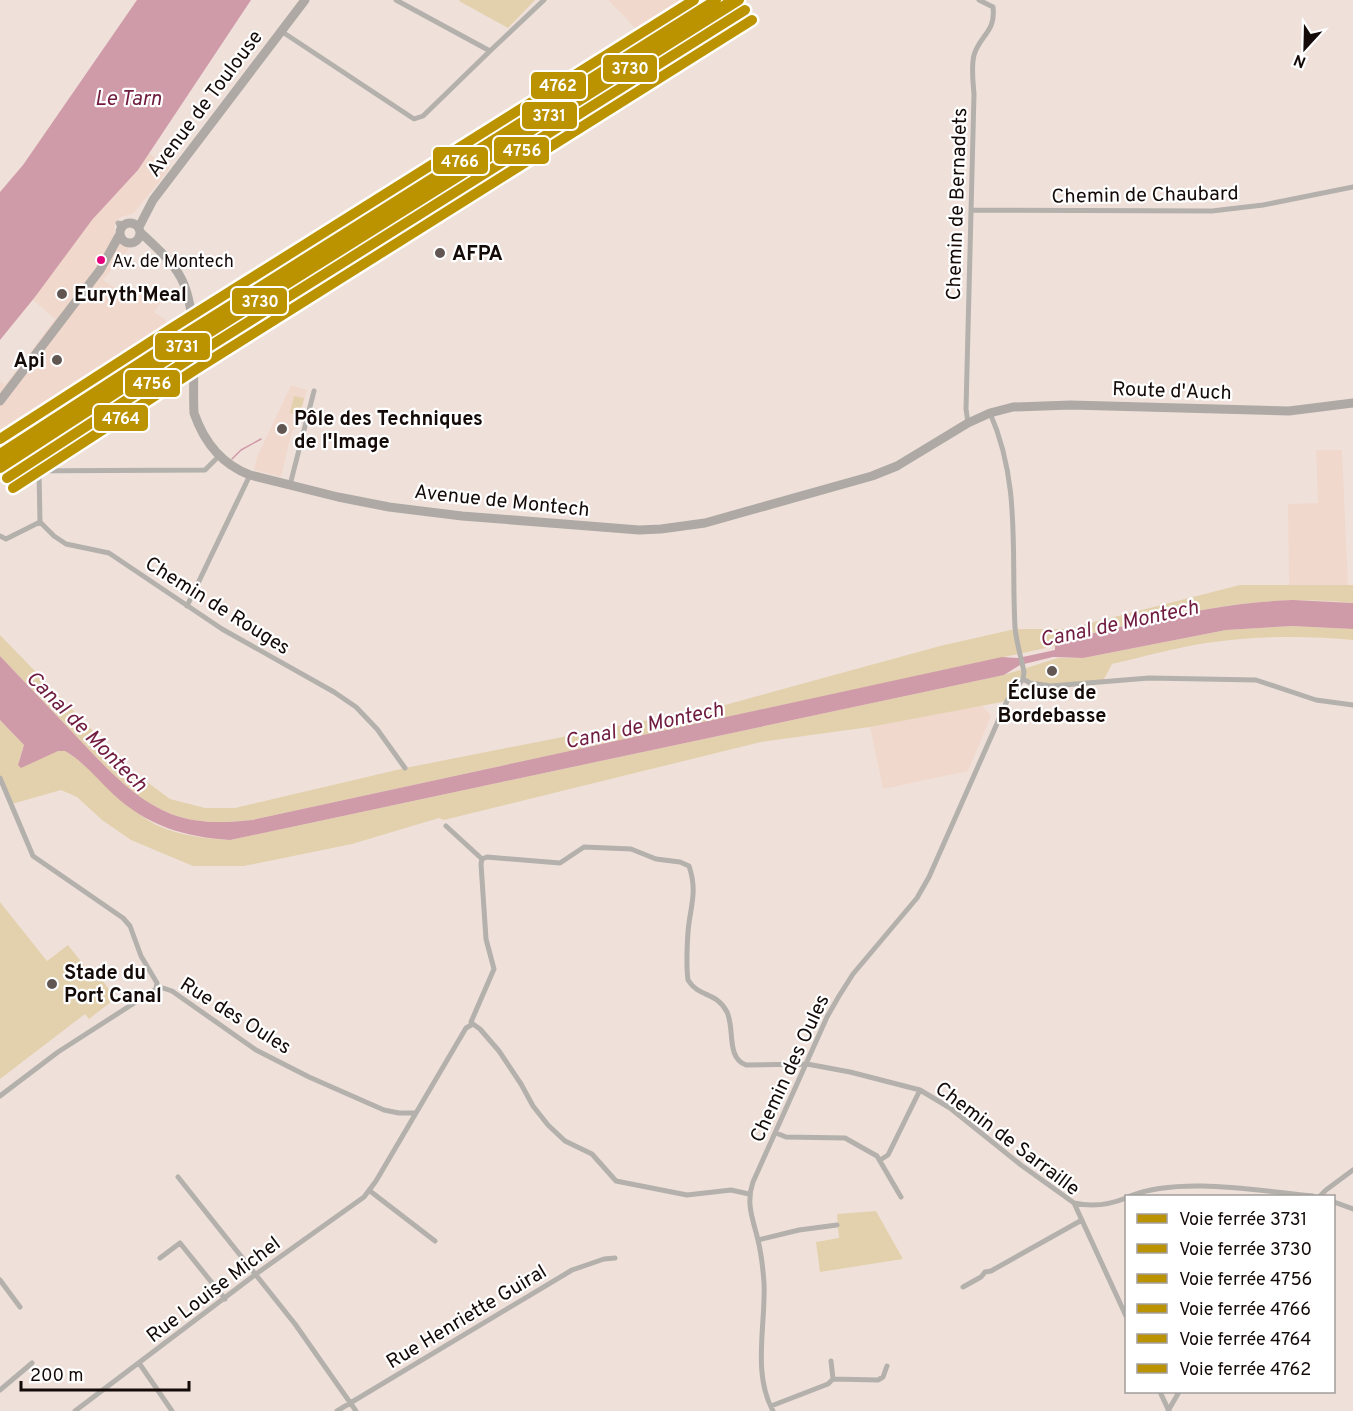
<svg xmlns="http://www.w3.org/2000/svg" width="1353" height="1411" viewBox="0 0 1353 1411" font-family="Overpass,sans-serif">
<rect width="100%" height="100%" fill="#efe1da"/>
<path fill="#f1d8cd" d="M 608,0 L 711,0 L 645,38 Z
M 724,0 L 745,0 L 198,343 L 198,330 L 466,160 L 468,163 Z
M 149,153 L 170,168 L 134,213 L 119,218 L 115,225 L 114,238 L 129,249 L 103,280 L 128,296 L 134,287 L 161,302 L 154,312 L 166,320 L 166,325 L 178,332 L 129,363 L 33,437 L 185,338 L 185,352 L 0,471 L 0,457 L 19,446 L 0,432 L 0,381 L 5,385 L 55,319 L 33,300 L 73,244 L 92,220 L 138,170 Z
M 291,385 L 307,390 L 297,428 L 292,431 L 281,477 L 254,470 L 257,457 Z
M 1316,450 L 1342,450 L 1348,585 L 1289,585 L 1288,504 L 1318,503 Z
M 982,705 L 991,716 L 968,771 L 883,789 L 870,727 Z"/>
<path fill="#e3d1ad" d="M 460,0 L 535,0 L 508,28 L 459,1 Z
M 294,396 L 304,398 L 299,416 L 290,413 Z
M 1240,585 L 1353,585 L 1353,603 C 1280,595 1219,605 1148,621 C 1117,627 1085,633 1055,646 L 252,820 C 225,823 197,824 171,814 C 133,799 104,765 76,736 C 51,709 25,683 0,656 L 0,635 L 131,770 L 170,799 L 205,808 L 235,808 L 405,768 L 725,705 L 940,646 L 1015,629 L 1067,629 Z
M 1292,626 L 1353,629 L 1353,640 C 1306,635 1253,636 1206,643 C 1174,648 1143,657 1112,664 L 1103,681 L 1051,686 L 1023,679 L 1007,701 L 870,727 L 761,742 L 444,820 L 439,818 L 352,844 L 244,866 L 193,866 L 131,840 L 102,820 L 77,797 L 61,790 L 12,804 L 0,775 L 0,720 L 24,745 L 18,764 L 58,751 L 65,751 C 95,769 117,800 146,819 C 171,835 202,838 230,840 L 1004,675 L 1058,658 L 1083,658 L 1226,630 Z
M 0,902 L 47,961 L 68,945 L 87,969 L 91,966 L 116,998 L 89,1019 L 85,1014 L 0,1079 Z
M 876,1211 L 903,1259 L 820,1272 L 816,1242 L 839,1238 L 837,1214 Z"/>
<path fill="#d09ba8" d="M 137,0 L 251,0 L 138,170 L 92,220 L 35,297 L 0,340 L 0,192 L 23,165 Z
M 1293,600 L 1353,603 L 1353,629 L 1292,626 L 1226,630 L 1083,658 L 1053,657 L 1020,665 L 1004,675 L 230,840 C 185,837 147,826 113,794 C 98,780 83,761 65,751 L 58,751 L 21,768 L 18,765 L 24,745 L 0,720 L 0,656 C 25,683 51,709 76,736 C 104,765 133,799 171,814 C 197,824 225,823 252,820 L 1002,657 L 1018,658 L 1055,650 L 1055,646 C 1083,634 1114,628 1144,622 C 1196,610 1240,602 1293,600 Z"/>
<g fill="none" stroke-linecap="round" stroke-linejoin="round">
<path stroke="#d09ba8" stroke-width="1.5" d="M 232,459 L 241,450 L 261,439"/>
<path stroke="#b4b0ac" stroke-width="5" d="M 396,0 L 490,51 L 544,0
M 281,31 L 414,119 L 423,116 L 490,51
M 971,210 L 1212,211 L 1263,205 L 1353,187
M 121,230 L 118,223 L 125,224
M 968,423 L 966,409 L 974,94 C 973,82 971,67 974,55 C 980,35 996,32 993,7 L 979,0
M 11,471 L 205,470 L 219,456
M 39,471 L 40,522 L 54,536 L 66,544 L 109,553 L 222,629 L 334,692 L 356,707 L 377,729 L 405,768
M 290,485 L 314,391
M 0,536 L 6,539 L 40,522
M 187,606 L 250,475
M 1023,679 L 1030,683 L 1051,686 L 1149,678 L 1256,680 L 1316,700 L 1353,705
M 0,778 L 33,856 L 123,918 L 130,926 L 141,956 L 157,983 L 156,989 L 163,988 L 172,991 L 256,1050 L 309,1077 L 384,1110 L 399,1113 L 416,1113 L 466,1028 L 473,1024 L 471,1022 L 494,969 L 486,939 L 481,864 L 482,859 L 446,826
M 482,859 L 487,857 L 560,863 L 584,847 L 631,849 L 656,859 L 680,862 L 689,866 C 698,892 690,907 688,932 C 687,947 686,965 688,980 C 699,998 716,991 727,1012 C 735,1029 726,1058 746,1065 L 807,1064 L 850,1072 L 920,1090 L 950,1108 L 1021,1165 L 1074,1203 L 1126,1316
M 473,1024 L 480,1029 L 499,1051 L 521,1084 L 533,1106 L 548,1125 L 565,1141 L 592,1154 L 616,1181 L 687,1195 L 731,1190 L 749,1194
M 0,1096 L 58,1052 L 156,989
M 776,1133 L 786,1137 L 845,1138 L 877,1156 L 901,1197
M 880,1160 L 888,1155 L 920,1090
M 178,1177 L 295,1324 L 356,1411
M 370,1191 L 435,1241
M 1130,1196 C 1180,1176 1259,1191 1313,1196
M 1320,1196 L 1326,1190 L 1353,1170
M 1334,1202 L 1353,1209
M 1074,1203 C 1092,1207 1109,1205 1126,1198
M 758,1240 L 799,1230 L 837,1225
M 160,1258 L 180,1243 L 225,1299
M 0,1280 L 20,1307
M 963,1287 L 981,1277 L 985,1272 L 991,1271 L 1082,1220
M 139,1363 L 172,1411
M 833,1379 L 878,1380 L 883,1377 L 887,1366
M 0,1390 L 32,1363
M 1160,1392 L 1169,1411
M 771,1406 L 828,1384 L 833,1379 L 831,1361
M 75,1411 L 256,1274 L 364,1197 L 376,1181 L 416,1113
M 337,1411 L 572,1270 L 604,1259 L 615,1258
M 773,1411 C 752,1373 766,1324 764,1283 C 763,1268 761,1251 757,1236 C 752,1217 746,1202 753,1182 L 827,1017 L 839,996 L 853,974 L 917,898 L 929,877 L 1007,701 L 1023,679 L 1024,672 C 1021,657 1016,641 1015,627 C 1011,553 1021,483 990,413
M 1168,1411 L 1179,1392"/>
<path stroke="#aea9a4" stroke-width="9" d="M120 233a10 10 0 1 1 20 0a10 10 0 1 1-20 0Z
M 139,227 L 153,200 L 305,0
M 141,233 C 155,246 172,261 181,278 C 199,312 192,374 194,413 C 204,442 221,464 250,475 L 338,497 L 389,507 L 462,516 L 639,530 L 661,529 L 705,523 L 872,476 L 897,466 L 968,423 L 990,413 L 1013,407 L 1071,405 L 1289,411 L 1353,403
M 0,401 L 100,270 L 120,234"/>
<defs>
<path id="rail-1" d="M 0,464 L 198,336 L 733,0"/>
<path id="rail-2" d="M 0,468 L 185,348 L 739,0"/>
<path id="rail-3" d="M 7,478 L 191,358 L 745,10"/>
<path id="rail-4" d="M 0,454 L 179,338 L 716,0"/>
<path id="rail-5" d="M 13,488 L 198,368 L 752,20"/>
<path id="rail-6" d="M 0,439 L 172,328 L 694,0"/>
</defs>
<use href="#rail-1" stroke="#fff" stroke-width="15"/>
<use href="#rail-2" stroke="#fff" stroke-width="15"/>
<use href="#rail-3" stroke="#fff" stroke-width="15"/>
<use href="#rail-4" stroke="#fff" stroke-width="15"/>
<use href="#rail-5" stroke="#fff" stroke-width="15"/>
<use href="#rail-6" stroke="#fff" stroke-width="15"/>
<use href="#rail-1" stroke="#bb9301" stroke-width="10"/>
<use href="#rail-2" stroke="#bb9301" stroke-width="10"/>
<use href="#rail-3" stroke="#bb9301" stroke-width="10"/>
<use href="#rail-4" stroke="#bb9301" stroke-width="10"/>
<use href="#rail-5" stroke="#bb9301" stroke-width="10"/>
<use href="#rail-6" stroke="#bb9301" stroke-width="10"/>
</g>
<g fill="#615652" stroke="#fff" stroke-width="2">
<circle cx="440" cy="253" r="6"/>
<circle cx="62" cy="294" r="6"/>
<circle cx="57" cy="360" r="6"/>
<circle cx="282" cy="429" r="6"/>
<circle cx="1052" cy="671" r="6"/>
<circle cx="52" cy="984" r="6"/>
</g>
<circle fill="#e5007d" stroke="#fff" stroke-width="2" cx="101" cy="260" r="5"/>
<g text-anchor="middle" stroke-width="4.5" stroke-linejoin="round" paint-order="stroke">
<g font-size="18" fill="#140b08" stroke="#fff" text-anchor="start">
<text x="112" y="267">Av. de Montech</text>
</g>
<g font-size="20" fill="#140b08" stroke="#fff">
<text transform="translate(204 103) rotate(-53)" y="7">Avenue de Toulouse</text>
<text transform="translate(1145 194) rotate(-1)" y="7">Chemin de Chaubard</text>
<text transform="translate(956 204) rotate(-88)" y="7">Chemin de Bernadets</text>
<text transform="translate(1172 390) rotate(2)" y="7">Route d'Auch</text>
<text transform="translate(502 500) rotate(6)" y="7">Avenue de Montech</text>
<text transform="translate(218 605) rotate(32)" y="7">Chemin de Rouges</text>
<text transform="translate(236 1015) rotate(32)" y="7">Rue des Oules</text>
<text transform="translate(789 1068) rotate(-65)" y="7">Chemin des Oules</text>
<text transform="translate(1008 1138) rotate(37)" y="7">Chemin de Sarraille</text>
<text transform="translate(213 1289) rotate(-37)" y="7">Rue Louise Michel</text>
<text transform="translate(466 1316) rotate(-31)" y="7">Rue Henriette Guiral</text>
</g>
<g font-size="20" font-weight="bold" fill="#140b08" stroke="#fff" text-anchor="start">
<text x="452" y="260">AFPA</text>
<text x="74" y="301">Euryth'Meal</text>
<text x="45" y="367" text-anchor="end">Api</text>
<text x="294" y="425">Pôle des Techniques<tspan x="294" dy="23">de l'Image</tspan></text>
<text x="1052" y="699" text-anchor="middle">Écluse de<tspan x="1052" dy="23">Bordebasse</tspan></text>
<text x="64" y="979">Stade du<tspan x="64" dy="23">Port Canal</tspan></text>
</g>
<g font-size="21" font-style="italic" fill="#701c3f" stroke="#fff">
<text x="128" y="105">Le Tarn</text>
<text transform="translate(1119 623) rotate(-12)" y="7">Canal de Montech</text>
<text transform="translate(644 725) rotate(-12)" y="7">Canal de Montech</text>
<text transform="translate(87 731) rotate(45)" y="7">Canal de Montech</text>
</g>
</g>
<g stroke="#fff" stroke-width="2">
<rect x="602" y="54" width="56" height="29" rx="6" fill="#bb9301"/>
<rect x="530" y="71" width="57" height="29" rx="6" fill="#bb9301"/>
<rect x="521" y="101" width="57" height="29" rx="6" fill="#bb9301"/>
<rect x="493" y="136" width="57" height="29" rx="6" fill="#bb9301"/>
<rect x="432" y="146" width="57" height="29" rx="6" fill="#bb9301"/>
<rect x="231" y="287" width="57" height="28" rx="6" fill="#bb9301"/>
<rect x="154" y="332" width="57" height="29" rx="6" fill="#bb9301"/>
<rect x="124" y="369" width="57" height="29" rx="6" fill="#bb9301"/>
<rect x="93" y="404" width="56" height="28" rx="6" fill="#bb9301"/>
</g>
<g font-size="16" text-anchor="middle" font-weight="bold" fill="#fff">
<text x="630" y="74">3730</text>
<text x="558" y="91">4762</text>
<text x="549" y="121">3731</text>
<text x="522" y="156">4756</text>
<text x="460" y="167">4766</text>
<text x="260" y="307">3730</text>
<text x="182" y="352">3731</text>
<text x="152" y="389">4756</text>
<text x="121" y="424">4764</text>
</g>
<rect x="1125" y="1195" width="210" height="198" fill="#ffffff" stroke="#a19d9c" stroke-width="1.5"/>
<rect x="1137" y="1214" width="30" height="9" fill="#bb9301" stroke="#a19d9c" stroke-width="1.5"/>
<text x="1179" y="1225" font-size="18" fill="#140b08">Voie ferrée 3731</text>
<rect x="1137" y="1244" width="30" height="9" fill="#bb9301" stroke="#a19d9c" stroke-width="1.5"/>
<text x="1179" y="1255" font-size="18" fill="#140b08">Voie ferrée 3730</text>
<rect x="1137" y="1274" width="30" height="9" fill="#bb9301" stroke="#a19d9c" stroke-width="1.5"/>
<text x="1179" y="1285" font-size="18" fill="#140b08">Voie ferrée 4756</text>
<rect x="1137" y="1304" width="30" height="9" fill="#bb9301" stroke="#a19d9c" stroke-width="1.5"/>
<text x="1179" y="1315" font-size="18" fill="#140b08">Voie ferrée 4766</text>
<rect x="1137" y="1334" width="30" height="9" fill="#bb9301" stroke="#a19d9c" stroke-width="1.5"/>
<text x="1179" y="1345" font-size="18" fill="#140b08">Voie ferrée 4764</text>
<rect x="1137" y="1364" width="30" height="9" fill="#bb9301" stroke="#a19d9c" stroke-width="1.5"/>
<text x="1179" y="1375" font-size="18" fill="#140b08">Voie ferrée 4762</text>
<g transform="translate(1305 48) rotate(202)" stroke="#ffffff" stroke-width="4.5" paint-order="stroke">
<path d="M0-4.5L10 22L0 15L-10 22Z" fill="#140b08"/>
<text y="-9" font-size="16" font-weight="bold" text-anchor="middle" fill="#140b08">N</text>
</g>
<path d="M21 1381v9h168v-9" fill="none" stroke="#140b08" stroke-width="3"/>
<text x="30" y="1381" font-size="18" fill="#140b08" stroke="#ffffff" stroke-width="4.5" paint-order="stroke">200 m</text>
</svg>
